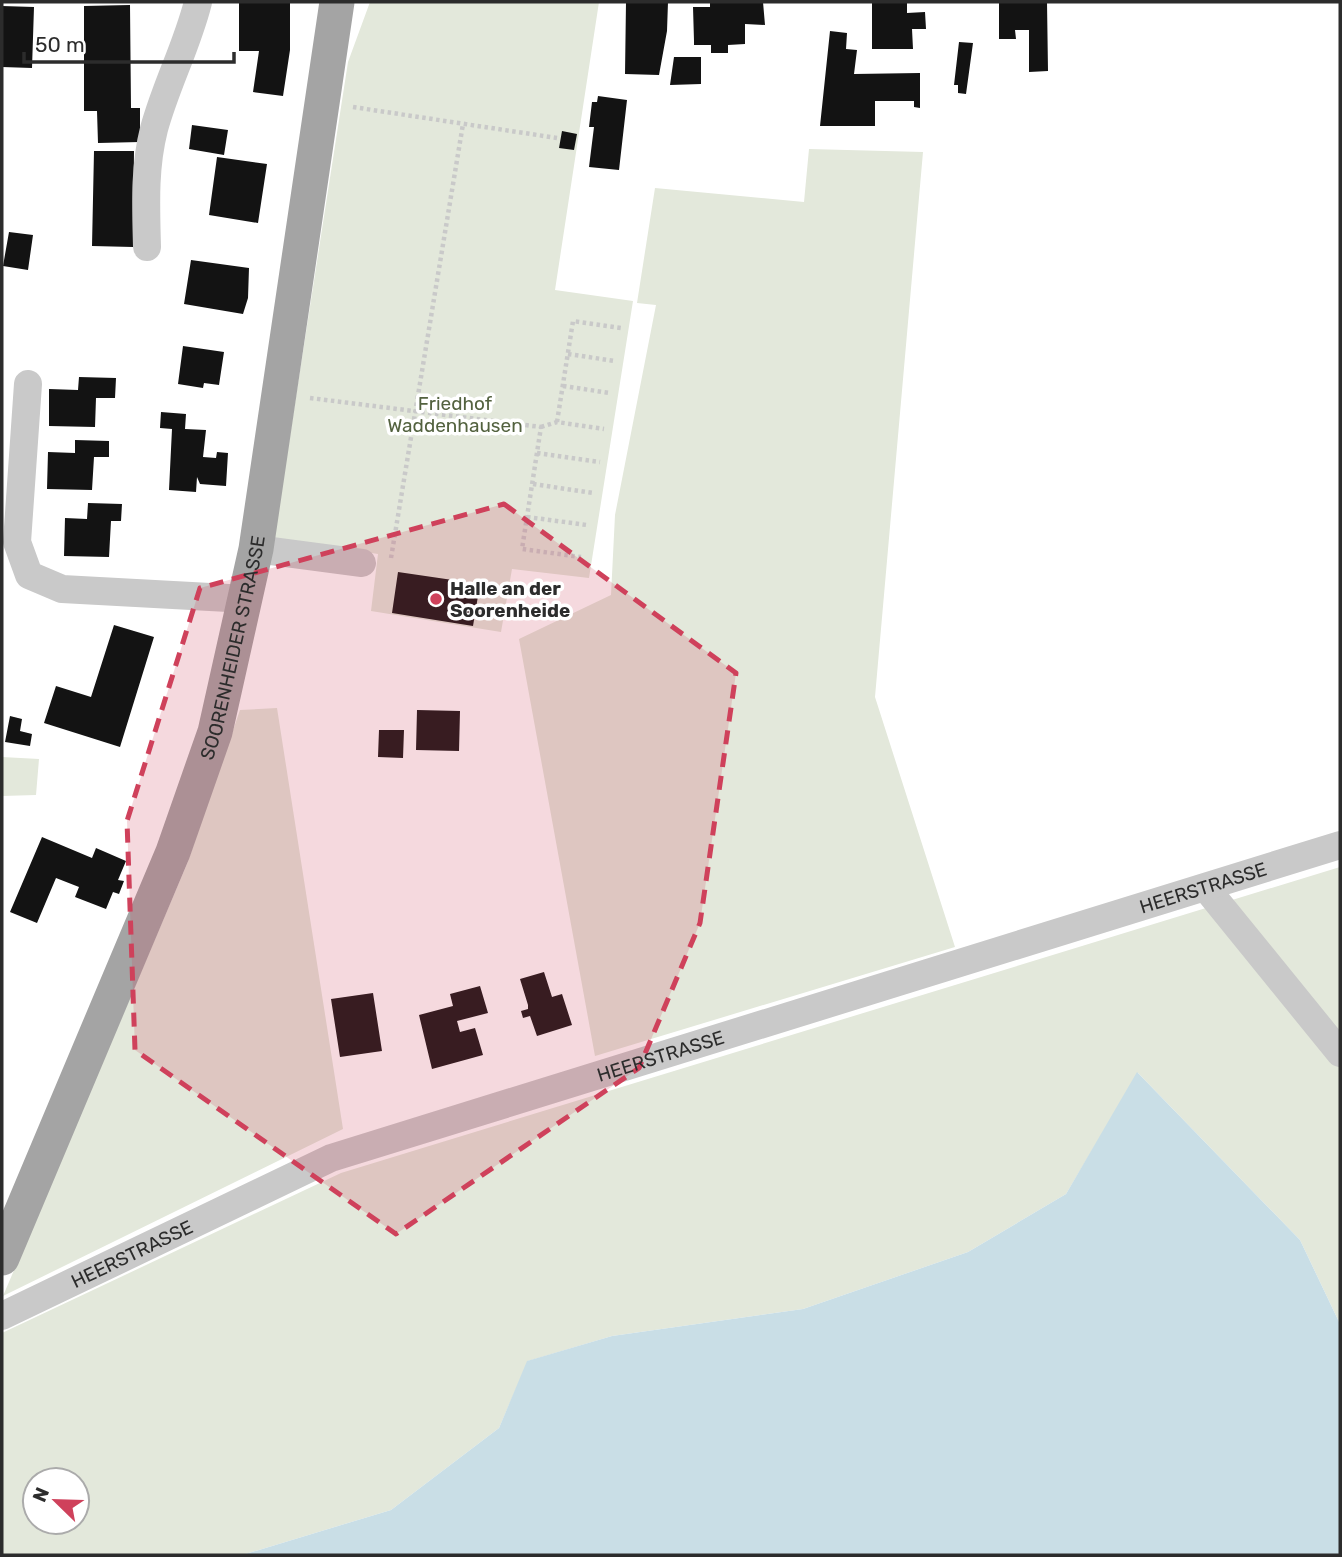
<svg xmlns="http://www.w3.org/2000/svg" width="1342" height="1557" viewBox="0 0 1342 1557" font-family="Rubik,sans-serif">
<rect width="100%" height="100%" fill="#fff"/>
<path fill="#e3e8db" fill-rule="evenodd" d="M 370,2 L 599,2 L 555,290 L 633,301 L 589,578 L 512,569 L 501,632 L 371,611 L 378,554 L 274,538 L 348,62 Z
M 809,149 L 923,152 L 875,697 L 955,947 L 595,1056 L 519,639 L 611,595 L 615,515 L 656,305 L 637,303 L 655,188 L 804,202 Z
M 277,708 L 343,1129 L 3,1296 L 187,864 L 240,710 Z
M 2,757 L 39,759 L 36,795 L 2,796 Z
M 1340,867 L 1340,1324 L 1300,1240 L 1138,1073 L 1066,1194 L 968,1252 L 803,1309 L 612,1336 L 528,1361 L 499,1428 L 391,1510 L 242,1555 L 2,1555 L 2,1333 L 341,1173 ZM 35,1480 L 77,1480 L 77,1522 L 35,1522 Z"/>
<path fill="#c9dee6" d="M 1137,1072 L 1300,1240 L 1340,1324 L 1340,1555 L 242,1555 L 391,1510 L 499,1428 L 527,1361 L 612,1336 L 803,1309 L 968,1252 L 1066,1194 Z"/>
<path fill="#131313" d="M 290,2 L 290,50 L 283,96 L 253,92 L 259,51 L 239,51 L 239,3 Z
M 626,2 L 668,2 L 667,31 L 659,75 L 625,74 Z
M 710,2 L 763,2 L 765,25 L 745,24 L 745,44 L 728,45 L 728,53 L 711,53 L 711,45 L 694,45 L 694,41 L 693,7 L 710,7 Z
M 872,2 L 907,2 L 907,13 L 925,12 L 926,29 L 912,29 L 913,49 L 872,49 Z
M 999,2 L 1047,2 L 1048,71 L 1029,72 L 1029,30 L 1015,30 L 1016,39 L 999,39 Z
M 130,5 L 131,108 L 140,108 L 140,142 L 98,143 L 97,111 L 84,111 L 84,6 Z
M 2,6 L 34,7 L 32,68 L 2,67 Z
M 830,31 L 847,33 L 846,49 L 857,50 L 854,74 L 920,73 L 920,108 L 914,107 L 914,101 L 875,101 L 875,126 L 820,126 Z
M 959,42 L 973,43 L 966,94 L 958,93 L 958,85 L 954,85 Z
M 674,57 L 701,57 L 701,84 L 670,85 Z
M 598,96 L 627,100 L 619,170 L 589,167 L 594,127 L 589,127 L 592,102 L 597,102 Z
M 192,125 L 228,130 L 224,155 L 189,149 Z
M 562,131 L 577,134 L 574,150 L 559,148 Z
M 94,151 L 134,151 L 133,247 L 92,246 Z
M 217,157 L 267,164 L 258,223 L 209,215 Z
M 9,232 L 33,235 L 28,270 L 3,266 Z
M 191,260 L 249,268 L 248,298 L 243,314 L 184,304 Z
M 183,346 L 224,352 L 219,385 L 204,383 L 203,388 L 178,384 Z
M 79,377 L 116,378 L 115,398 L 96,398 L 95,427 L 49,426 L 49,389 L 78,390 Z
M 161,412 L 186,414 L 185,429 L 206,430 L 203,457 L 216,458 L 217,452 L 228,453 L 226,486 L 200,484 L 197,477 L 196,492 L 169,490 L 172,429 L 160,428 Z
M 75,440 L 109,441 L 109,457 L 94,457 L 92,490 L 47,489 L 48,452 L 75,453 Z
M 88,503 L 122,504 L 121,521 L 111,521 L 109,557 L 64,556 L 65,518 L 87,519 Z
M 398,572 L 480,584 L 473,626 L 392,613 Z
M 114,625 L 154,637 L 120,747 L 44,723 L 56,686 L 91,697 Z
M 417,710 L 460,711 L 459,751 L 416,750 Z
M 10,716 L 22,719 L 20,731 L 32,734 L 30,746 L 5,742 Z
M 379,730 L 404,730 L 403,758 L 378,757 Z
M 42,837 L 92,858 L 96,848 L 126,861 L 118,880 L 124,881 L 119,894 L 113,892 L 106,909 L 75,897 L 79,887 L 56,878 L 37,923 L 10,912 Z
M 544,972 L 552,997 L 562,994 L 572,1025 L 537,1036 L 530,1016 L 523,1018 L 521,1011 L 528,1009 L 528,1005 L 520,979 Z
M 480,986 L 488,1013 L 457,1021 L 460,1032 L 475,1028 L 483,1055 L 432,1069 L 419,1015 L 453,1006 L 450,994 Z
M 373,993 L 382,1051 L 340,1057 L 331,999 Z"/>
<g fill="none" stroke-linecap="round" stroke-linejoin="round">
<path stroke="#c9c9c9" stroke-width="4.5" stroke-dasharray="3.5 3.5" stroke-linecap="butt" d="M 353,107 L 557,138
M 568,354 L 615,361
M 563,386 L 610,393
M 310,398 L 541,427 L 522,549 L 581,557
M 557,422 L 573,321 L 621,328
M 541,427 L 557,422 L 604,429
M 537,453 L 600,462
M 533,484 L 593,493
M 527,517 L 587,525
M 391,558 L 463,124"/>
<g stroke="#c9c9c9" stroke-width="28">
<path d="M 147,247 C 146,207 144,168 154,129 C 166,85 187,46 198,2"/>
<path d="M 28,384 L 17,542 L 29,575 L 62,589 L 247,599"/>
<path d="M 256,549 L 362,563"/>
<path d="M 1206,888 L 1340,1053"/>
<path id="s1" d="M 2,1316 L 331,1158 L 1340,845"/>
</g>
<path stroke="#a4a4a4" stroke-width="35" id="s2" d="M 2,1258 L 173,852 L 215,732 L 256,549 L 337,2"/>
</g>
<path fill="#cf415b" fill-opacity="0.2" stroke="#cf415b" stroke-width="5" stroke-dasharray="14 9" stroke-linejoin="round" d="M 504,504 L 736,673 L 700,923 L 639,1068 L 396,1234 L 135,1050 L 127,821 L 200,588 Z"/>
<circle fill="#cf415b" stroke="#fff" stroke-width="2.5" cx="436" cy="599" r="7"/>
<g text-anchor="middle" stroke-width="7" stroke-linejoin="round" paint-order="stroke">
<g font-size="19" fill="#53623f" stroke="#fff">
<text x="455" y="410">Friedhof<tspan x="455" dy="22">Waddenhausen</tspan></text>
</g>
<g font-size="19" font-weight="bold" fill="#2c2c2c" stroke="#fff" text-anchor="start">
<text x="450" y="595">Halle an der<tspan x="450" dy="22">Soorenheide</tspan></text>
</g>
<g font-size="19" fill="#2c2c2c" stroke="#fff">
<text dy="7" stroke="none"><textPath href="#s2" startOffset="654">SOORENHEIDER STRASSE</textPath></text>
<text dy="7" stroke="none"><textPath href="#s1" startOffset="1278">HEERSTRASSE</textPath></text>
<text dy="7" stroke="none"><textPath href="#s1" startOffset="710">HEERSTRASSE</textPath></text>
<text dy="7" stroke="none"><textPath href="#s1" startOffset="144">HEERSTRASSE</textPath></text>
</g>
</g>
<rect width="1342" height="1557" fill="none" stroke="#2c2c2c" stroke-width="7"/>
<g transform="translate(56 1501) rotate(293)"><circle r="33" fill="#ffffff" stroke="#ababab" stroke-width="2"/>
<path d="M0-5L12 26L0 18L-12 26Z" fill="#cf415b"/>
<text y="-10" font-size="19" font-weight="bold" text-anchor="middle" fill="#2c2c2c">N</text>
</g>
<path d="M24 52v10h210v-10" fill="none" stroke="#2c2c2c" stroke-width="3.5"/>
<text x="35" y="52" font-size="21" fill="#2c2c2c" stroke="#ffffff" stroke-width="5" paint-order="stroke">50 m</text>
</svg>
